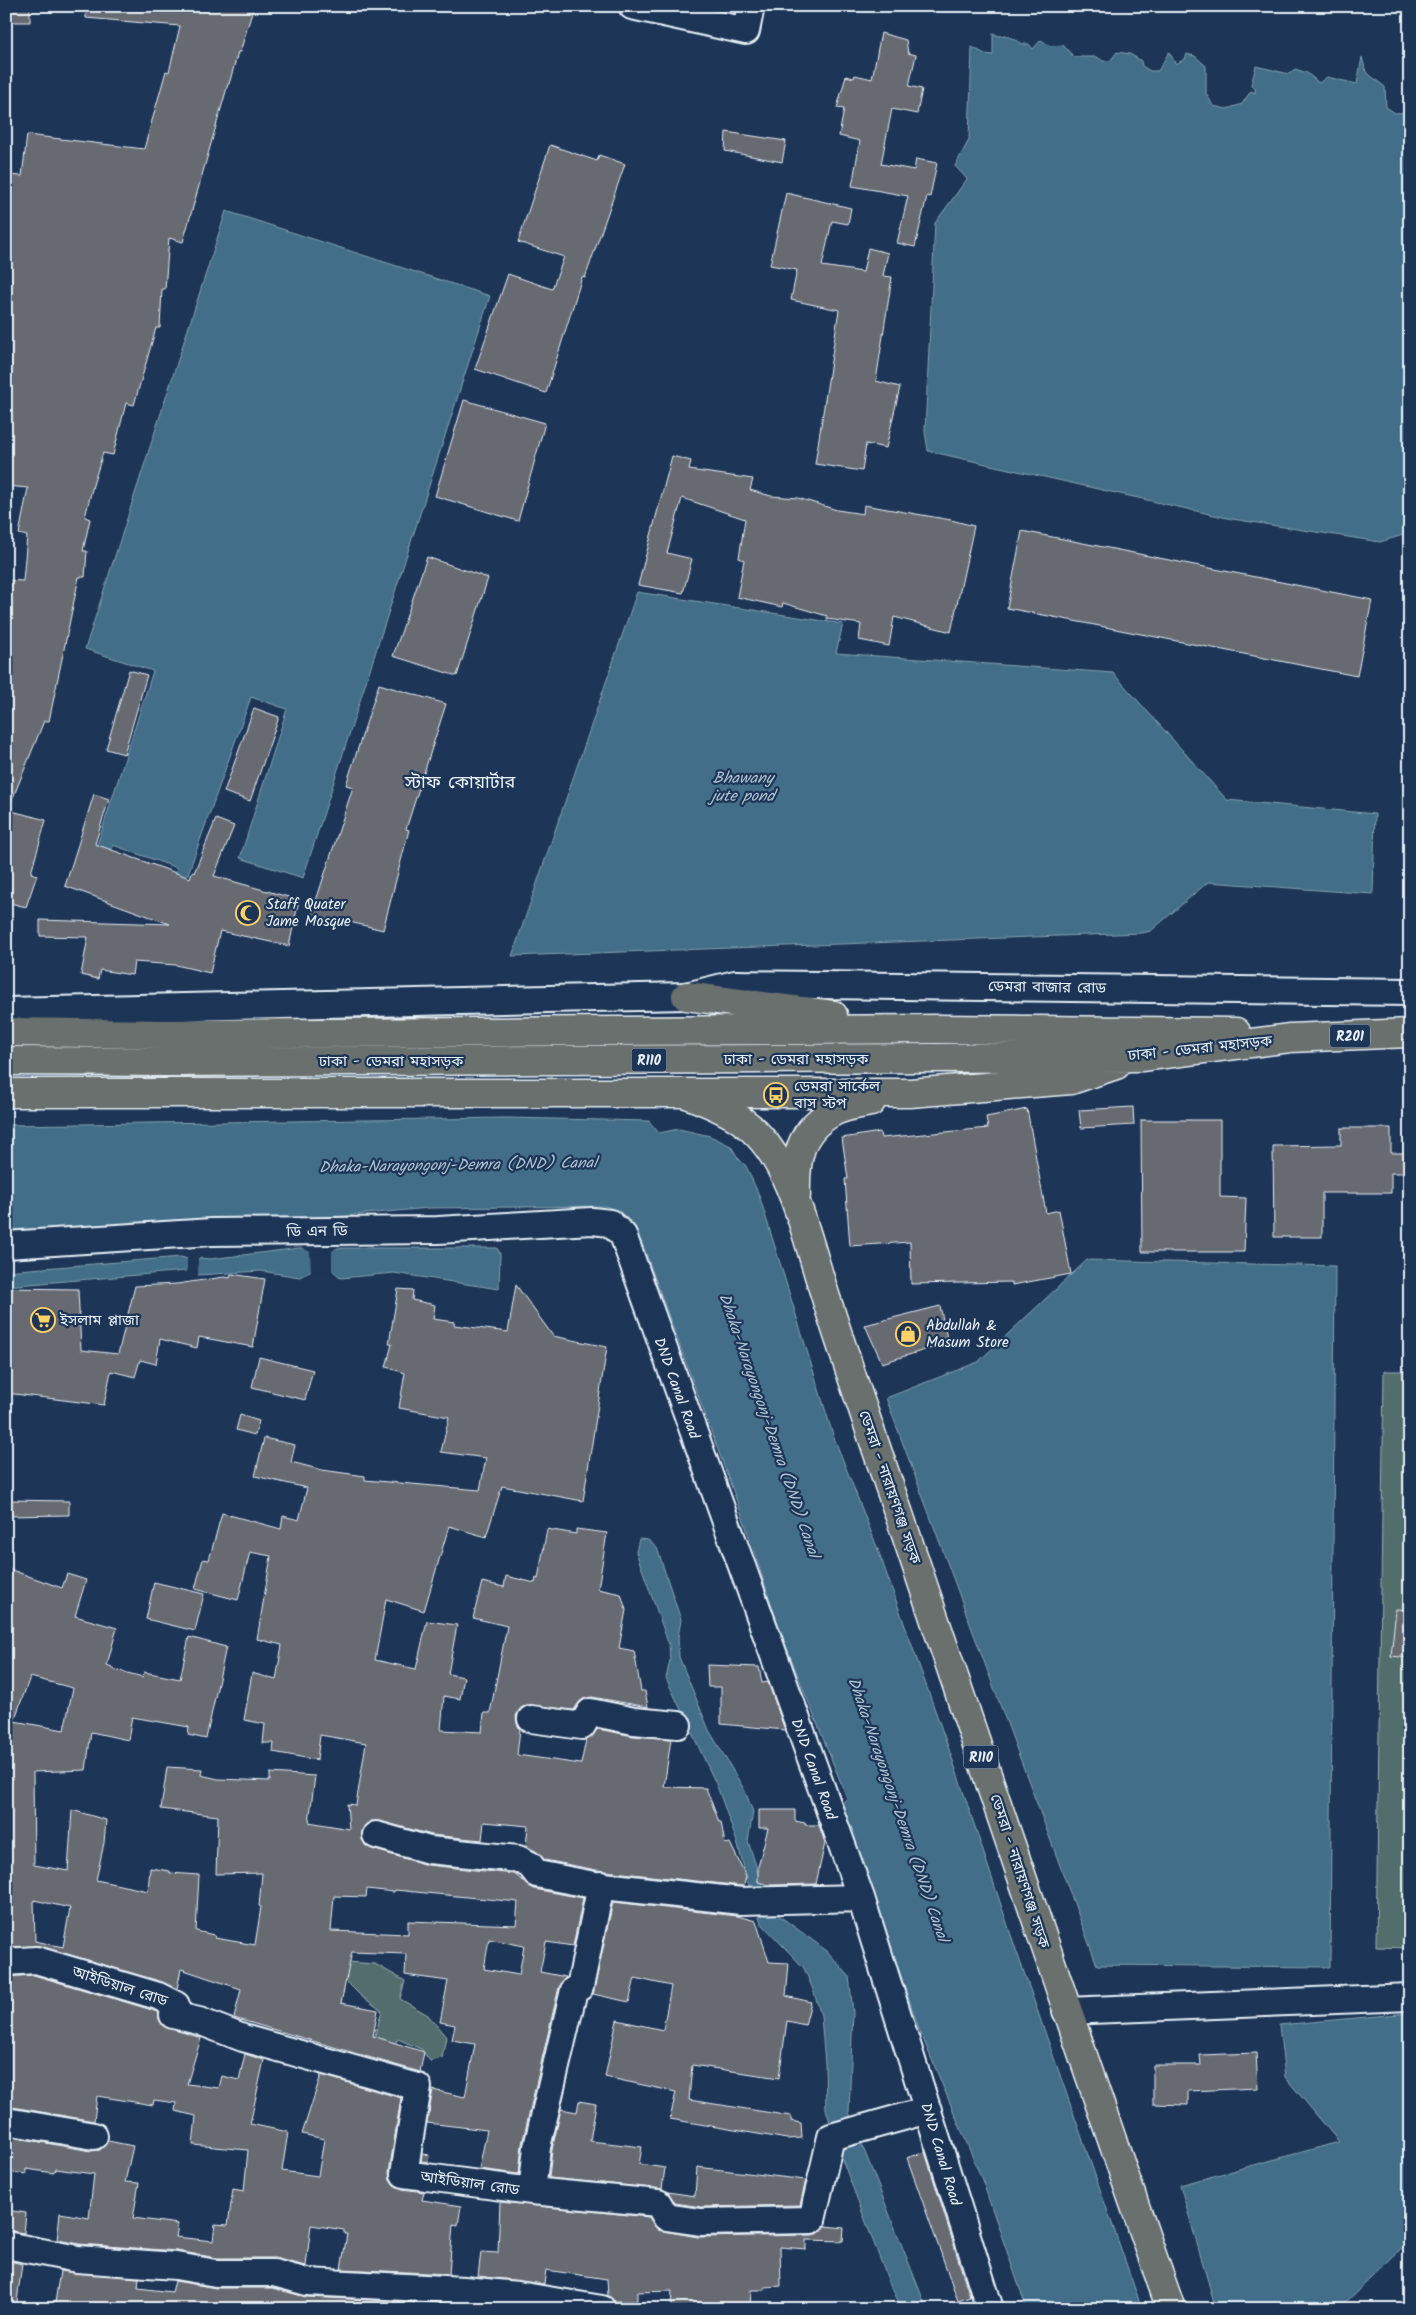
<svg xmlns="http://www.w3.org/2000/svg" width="1416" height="2315" viewBox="0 0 1416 2315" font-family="Kalam,'Noto Sans Bengali',sans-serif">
<rect width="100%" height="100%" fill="#1d3557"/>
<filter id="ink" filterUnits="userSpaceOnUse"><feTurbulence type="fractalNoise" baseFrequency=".02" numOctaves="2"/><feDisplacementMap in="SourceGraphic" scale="10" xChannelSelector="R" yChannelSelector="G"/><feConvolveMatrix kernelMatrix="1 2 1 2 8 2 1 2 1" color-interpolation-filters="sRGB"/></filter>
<g filter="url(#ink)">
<path fill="#516e6c" stroke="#9cb0b2" d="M 1384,1371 L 1410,1371 L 1410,1948 L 1376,1947 Z
M 348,1962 L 375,1964 L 405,1981 L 400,1999 L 428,2015 L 446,2037 L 442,2058 L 430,2061 L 421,2049 L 398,2039 L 390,2052 L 379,2050 L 375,2035 L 382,2011 L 360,1995 L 337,1972 Z"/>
<path fill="#436e89" stroke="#85a2b5" d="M 993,33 L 999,36 L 1006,35 L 1023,44 L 1029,44 L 1033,49 L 1041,40 L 1050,46 L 1063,45 L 1074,57 L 1097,57 L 1103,61 L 1110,61 L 1117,52 L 1130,54 L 1141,61 L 1142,66 L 1150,71 L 1158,71 L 1169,52 L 1176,64 L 1185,59 L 1187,54 L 1195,56 L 1206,66 L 1206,93 L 1213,106 L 1227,109 L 1242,104 L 1251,91 L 1255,93 L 1255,88 L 1251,85 L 1256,66 L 1289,74 L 1295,69 L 1307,73 L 1319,83 L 1327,77 L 1357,84 L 1362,57 L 1366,72 L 1385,87 L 1386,107 L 1395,113 L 1410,112 L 1410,533 L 1380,542 L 1232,519 L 928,451 L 925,431 L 935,223 L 967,179 L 955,166 L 969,140 L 972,47 L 985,54 L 993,55 Z
M 226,211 L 490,296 L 303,878 L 240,858 L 287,709 L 251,697 L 183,888 L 171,884 L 177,868 L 113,845 L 107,862 L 93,858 L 153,671 L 85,649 Z
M 637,592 L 843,624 L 836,653 L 1113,673 L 1227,800 L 1375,814 L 1373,894 L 1208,882 L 1151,931 L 1142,933 L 512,956 Z
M 507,1118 L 649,1121 L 659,1133 L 679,1129 L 710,1136 L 731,1146 L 738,1158 L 746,1166 L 759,1195 L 833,1435 L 877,1547 L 952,1758 L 1013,1941 L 1142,2309 L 1027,2309 L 981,2177 L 919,2029 L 842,1804 L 847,1798 L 780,1631 L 743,1518 L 642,1243 C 631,1225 627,1213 605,1206 L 429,1208 L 322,1218 L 6,1230 L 6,1125 Z
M 300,1248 L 497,1248 L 500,1254 L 499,1289 L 394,1273 L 341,1278 L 331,1269 L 310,1271 L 300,1277 L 261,1271 L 198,1275 L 186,1271 L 6,1286 L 6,1271 L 181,1257 L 194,1261 L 200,1258 L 210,1259 Z
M 1087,1260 L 1335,1266 L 1330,1967 L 1097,1965 L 886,1398 L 978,1362 Z
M 639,1539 L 648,1540 L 657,1548 L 681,1620 L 678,1637 L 679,1657 L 709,1730 L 745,1791 L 753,1812 L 748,1841 L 770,1909 L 827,1951 L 849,1976 L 853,2012 L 849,2112 L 927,2309 L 902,2309 L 888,2280 L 837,2146 L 826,2109 L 825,2064 L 821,2016 L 814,1992 L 804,1968 L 762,1924 L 755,1908 L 737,1842 L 717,1786 L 666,1678 L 670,1660 L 669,1645 L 636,1552 Z
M 1410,2013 L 1409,2241 L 1339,2309 L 1216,2309 L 1180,2185 L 1339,2142 L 1285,2077 L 1279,2025 Z"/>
<path fill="#1d3557" d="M 299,1246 L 339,1246 L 332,1251 L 332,1270 L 340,1280 L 331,1271 L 301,1278 L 311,1271 L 310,1252 Z
M 187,1256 L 194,1259 L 198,1257 L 198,1278 L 187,1274 Z"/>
<path fill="#686a72" stroke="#e8f1f8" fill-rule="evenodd" d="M 6,6 L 30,6 L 30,22 L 6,22 Z
M 86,6 L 254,6 L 240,52 L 238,52 L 229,84 L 228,84 L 183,242 L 169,238 L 165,289 L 162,289 L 160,328 L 156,328 L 134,405 L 126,403 L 113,455 L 103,453 L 93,485 L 85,517 L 90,519 L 83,551 L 87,551 L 85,577 L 79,577 L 49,721 L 44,721 L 8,810 L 46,820 L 31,873 L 37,875 L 26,907 L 6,902 L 6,580 L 23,581 L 27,536 L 19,534 L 28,488 L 6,486 L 6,175 L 22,176 L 27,135 L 144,149 L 166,71 L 169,72 L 180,26 L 86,18 Z
M 881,33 L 906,40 L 908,53 L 916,55 L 909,86 L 922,89 L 917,114 L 892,109 L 881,164 L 914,170 L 916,159 L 937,163 L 930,197 L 927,196 L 915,247 L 897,243 L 908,196 L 852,186 L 860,141 L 839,136 L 844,109 L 837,108 L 846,76 L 854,78 L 855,75 L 872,79 Z
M 726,132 L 786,141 L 782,162 L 725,151 Z
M 550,145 L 597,161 L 599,155 L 625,164 L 585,278 L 582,277 L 546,393 L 475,369 L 508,274 L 552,289 L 564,257 L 518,242 Z
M 786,193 L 851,208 L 848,224 L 832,221 L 822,266 L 863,272 L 868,248 L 888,253 L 883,276 L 892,277 L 876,381 L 900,387 L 886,448 L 866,444 L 862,471 L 815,464 L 839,310 L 791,300 L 797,270 L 770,265 Z
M 464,400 L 545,423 L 518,521 L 435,496 Z
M 672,456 L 691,461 L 689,470 L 753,479 L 750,490 L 771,496 L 798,498 L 837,510 L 863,514 L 864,505 L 951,520 L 974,526 L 951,632 L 894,617 L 889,646 L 859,640 L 861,624 L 827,619 L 827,616 L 783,603 L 782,607 L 737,597 L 744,560 L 739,558 L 745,519 L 682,498 L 667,553 L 692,559 L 683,593 L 638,585 Z
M 1022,531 L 1372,600 L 1357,676 L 1007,608 Z
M 427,557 L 488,578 L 457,676 L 393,656 Z
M 129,670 L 147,675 L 124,754 L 106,749 Z
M 379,684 L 446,704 L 406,829 L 409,830 L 383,930 L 337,919 L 336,921 L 311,916 L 353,787 L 346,785 Z
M 254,708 L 279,717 L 250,801 L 224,792 Z
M 94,794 L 109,799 L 95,844 L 190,878 L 192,872 L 194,873 L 216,819 L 234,826 L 214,876 L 299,900 L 289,946 L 220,931 L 210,973 L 176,965 L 134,962 L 132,975 L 100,970 L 98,979 L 81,975 L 88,937 L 40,936 L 40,920 L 170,924 L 65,886 Z
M 1133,1107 L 1134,1125 L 1081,1128 L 1079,1110 Z
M 1027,1109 L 1046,1213 L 1059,1210 L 1071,1274 L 1012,1285 L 1012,1282 L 911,1284 L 910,1242 L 850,1246 L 845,1179 L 848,1179 L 842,1138 L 880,1132 L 881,1138 L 988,1128 L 986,1117 Z
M 1141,1120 L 1220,1120 L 1220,1197 L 1246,1198 L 1244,1252 L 1142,1252 Z
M 1341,1128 L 1391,1128 L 1391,1153 L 1410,1153 L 1410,1173 L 1391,1173 L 1391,1193 L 1322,1193 L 1322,1237 L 1274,1237 L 1273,1146 L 1341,1145 Z
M 231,1274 L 265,1279 L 253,1347 L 199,1337 L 197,1348 L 160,1339 L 156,1364 L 140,1360 L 135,1377 L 111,1371 L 104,1405 L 6,1393 L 6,1288 L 78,1289 L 81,1350 L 118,1354 L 135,1286 L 177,1284 L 224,1277 L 230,1278 Z
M 516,1285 L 553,1336 L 607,1347 L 583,1501 L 502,1486 L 486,1537 L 449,1526 L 424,1611 L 386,1599 L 375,1660 L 416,1669 L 427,1621 L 457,1625 L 448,1674 L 464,1677 L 460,1699 L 444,1696 L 441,1730 L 482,1732 L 484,1713 L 490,1713 L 507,1626 L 473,1618 L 482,1582 L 504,1587 L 506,1576 L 535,1583 L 536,1578 L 538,1579 L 547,1529 L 576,1534 L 576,1529 L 607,1533 L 598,1589 L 621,1594 L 626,1610 L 619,1648 L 634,1651 L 641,1691 L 645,1691 L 648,1707 L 592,1697 L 583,1699 L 574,1710 L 526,1705 L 520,1709 L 516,1716 L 517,1724 L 520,1729 L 517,1755 L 581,1764 L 586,1740 L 598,1729 L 633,1736 L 671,1739 L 664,1787 L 706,1788 L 719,1822 L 721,1822 L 725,1844 L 730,1843 L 746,1876 L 744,1886 L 742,1886 L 596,1870 L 545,1860 L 537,1852 L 526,1846 L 528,1826 L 484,1822 L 482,1840 L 432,1835 L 380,1821 L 372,1821 L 365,1825 L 362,1831 L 362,1839 L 366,1846 L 372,1849 L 427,1865 L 514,1874 L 534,1889 L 583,1898 L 573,1946 L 546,1942 L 540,1972 L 566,1977 L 559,1987 L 522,2144 L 519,2174 L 479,2169 L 487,2130 L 427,2123 L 433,2090 L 465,2097 L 475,2044 L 452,2040 L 455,2025 L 440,2022 L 448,1981 L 405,1975 L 406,1954 L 352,1952 L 341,2003 L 378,2010 L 373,2036 L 424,2052 L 420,2072 L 234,2018 L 241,1989 L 181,1969 L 177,1989 L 162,1982 L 40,1946 L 6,1947 L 6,1568 L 62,1588 L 67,1574 L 86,1580 L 75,1616 L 117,1628 L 107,1665 L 112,1667 L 112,1669 L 143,1677 L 144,1672 L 180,1679 L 189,1637 L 226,1647 L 206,1739 L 188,1735 L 189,1727 L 132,1717 L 128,1740 L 91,1732 L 86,1770 L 33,1772 L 34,1865 L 68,1871 L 72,1810 L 106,1820 L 104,1843 L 96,1880 L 148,1891 L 150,1868 L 170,1871 L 170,1873 L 199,1875 L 196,1931 L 214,1935 L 215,1938 L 255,1945 L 261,1907 L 259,1906 L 262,1873 L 216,1874 L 218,1816 L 161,1809 L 167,1767 L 202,1769 L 201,1775 L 218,1779 L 270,1781 L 270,1773 L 315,1776 L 309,1822 L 349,1829 L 347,1804 L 356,1805 L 366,1743 L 320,1735 L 317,1760 L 273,1752 L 274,1743 L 263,1743 L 265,1724 L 244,1720 L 252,1673 L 276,1680 L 282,1645 L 257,1639 L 271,1556 L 250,1552 L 238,1600 L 195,1589 L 203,1559 L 209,1560 L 222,1513 L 281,1529 L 283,1516 L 299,1520 L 307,1488 L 255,1476 L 264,1438 L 295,1445 L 291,1462 L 322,1470 L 365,1476 L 365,1480 L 480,1490 L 486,1458 L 441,1452 L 449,1417 L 399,1408 L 405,1373 L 386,1367 L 392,1344 L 389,1344 L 398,1289 L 413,1290 L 412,1300 L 435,1305 L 433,1319 L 454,1322 L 454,1325 L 508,1332 ZM 30,1677 L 73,1688 L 64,1730 L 14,1721 ZM 367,1889 L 394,1892 L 395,1890 L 518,1902 L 516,1925 L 408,1921 L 408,1934 L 331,1931 L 334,1896 L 366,1897 ZM 34,1900 L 70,1908 L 63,1947 L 35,1941 ZM 489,1939 L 524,1946 L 519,1975 L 484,1969 Z
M 940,1306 L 948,1343 L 882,1363 L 865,1325 Z
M 259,1357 L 313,1370 L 305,1400 L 252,1387 Z
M 240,1415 L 259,1421 L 255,1435 L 236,1430 Z
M 6,1500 L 69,1501 L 69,1515 L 6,1516 Z
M 154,1582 L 204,1594 L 195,1631 L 146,1619 Z
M 1396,1609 L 1410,1610 L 1410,1658 L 1391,1656 Z
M 707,1665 L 759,1667 L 762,1683 L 768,1682 L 785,1730 L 721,1724 L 721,1687 L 708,1687 Z
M 759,1810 L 795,1810 L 795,1821 L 805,1823 L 805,1825 L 819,1825 L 825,1843 L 816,1884 L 770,1885 L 758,1882 L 758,1867 L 768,1828 L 759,1828 Z
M 613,1902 L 737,1916 L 756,1921 L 769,1962 L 789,1963 L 786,1996 L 811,2002 L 805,2025 L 787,2021 L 779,2078 L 692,2065 L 689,2100 L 791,2116 L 791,2121 L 801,2123 L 802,2138 L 787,2139 L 670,2119 L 676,2092 L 605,2077 L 617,2020 L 663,2030 L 671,1986 L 635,1978 L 629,2002 L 593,1994 Z
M 34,1975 L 152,2010 L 159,2013 L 159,2019 L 163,2026 L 201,2038 L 187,2084 L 219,2088 L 222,2076 L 239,2080 L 245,2054 L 264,2060 L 250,2124 L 288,2132 L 282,2171 L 318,2176 L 324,2139 L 302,2134 L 321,2075 L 401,2098 L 389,2172 L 390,2179 L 394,2185 L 402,2189 L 424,2192 L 422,2200 L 461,2206 L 458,2225 L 453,2224 L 449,2274 L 341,2269 L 347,2234 L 344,2234 L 344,2230 L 311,2225 L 306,2266 L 274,2258 L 217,2258 L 177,2251 L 79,2244 L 57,2240 L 60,2213 L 89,2218 L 94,2174 L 55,2169 L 54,2173 L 26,2169 L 26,2174 L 6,2171 L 6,2136 L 91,2151 L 100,2150 L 108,2141 L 133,2146 L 125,2182 L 139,2183 L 133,2218 L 178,2224 L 176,2237 L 213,2241 L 215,2224 L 228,2225 L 233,2189 L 244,2191 L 248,2150 L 193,2145 L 196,2116 L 175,2111 L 176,2103 L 154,2100 L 153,2105 L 97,2096 L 94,2121 L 6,2106 L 6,1977 Z
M 1256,2053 L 1258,2088 L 1188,2091 L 1188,2105 L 1153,2104 L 1153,2065 L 1201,2065 L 1200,2055 Z
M 579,2101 L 596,2104 L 590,2141 L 642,2147 L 639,2164 L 665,2168 L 662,2189 L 549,2178 L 552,2150 L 561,2109 L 577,2112 Z
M 925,2152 L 970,2297 L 958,2301 L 907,2158 Z
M 422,2154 L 429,2155 L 428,2162 L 421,2161 Z
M 697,2167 L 806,2180 L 800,2205 L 701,2207 L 675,2203 L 668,2192 L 695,2196 Z
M 500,2202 L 649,2217 L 658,2230 L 698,2237 L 812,2235 L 819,2233 L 825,2226 L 844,2228 L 843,2241 L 806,2240 L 806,2249 L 780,2247 L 781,2286 L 765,2287 L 765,2290 L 751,2290 L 750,2309 L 701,2309 L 671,2306 L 672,2291 L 637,2292 L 637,2301 L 614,2301 L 608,2296 L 607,2279 L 546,2270 L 544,2284 L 478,2276 L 481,2252 L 498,2253 Z
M 6,2210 L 26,2213 L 24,2233 L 6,2230 Z
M 6,2260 L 22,2264 L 16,2309 L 6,2309 Z
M 60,2271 L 139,2278 L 138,2288 L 172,2292 L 175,2281 L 216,2288 L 272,2288 L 306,2297 L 414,2302 L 414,2309 L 54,2309 Z"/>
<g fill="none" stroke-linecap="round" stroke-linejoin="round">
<defs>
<path id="minor" d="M 632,6 L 746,31 L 751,6
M 6,1011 L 686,996 L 735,984 L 1410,992
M 6,1245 L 212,1232 L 438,1230 L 592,1221 L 610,1223 L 623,1235 L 861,1898 L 990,2309
M 531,1719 L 582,1726 L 590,1712 L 634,1721 L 678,1725
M 376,1835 L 429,1850 L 518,1859 L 530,1865 L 537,1874 L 594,1885 L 741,1901 L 861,1898
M 6,1962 L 36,1960 L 158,1996 L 176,2005 L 173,2015 L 199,2021 L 243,2038 L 418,2087 L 404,2174 L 532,2191 L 658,2203 L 666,2217 L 700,2222 L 812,2220 L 831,2137 L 928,2110
M 1066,2011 L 1410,1997
M 6,2121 L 94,2136
M 532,2191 L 537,2147 L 574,1990 L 580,1987 L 601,1885
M 6,2245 L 77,2259 L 176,2266 L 216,2273 L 274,2273 L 307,2282 L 464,2290 L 518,2295 L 602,2309"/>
<path id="major" d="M 686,996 L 833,1015
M 6,1032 L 166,1034 L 938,1029 L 1236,1032
M 6,1061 L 167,1062 L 1141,1057 L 1290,1038 L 1410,1033
M 6,1093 L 910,1093 L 1071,1080 L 1116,1065
M 684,1093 C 729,1110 758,1123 781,1168 C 801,1206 813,1259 827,1301 C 850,1373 875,1445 900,1517 C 989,1781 1078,2045 1171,2309
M 796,1195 C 795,1158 799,1128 837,1110 C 847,1106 860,1104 871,1102"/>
</defs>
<use href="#minor" stroke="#e8f1f8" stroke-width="30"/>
<use href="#major" stroke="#e8f1f8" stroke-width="31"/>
<use href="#minor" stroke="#1d3557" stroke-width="26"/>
<use href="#major" stroke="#6b706d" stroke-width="28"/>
</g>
</g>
<defs>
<symbol id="mosque-ring" viewBox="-11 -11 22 22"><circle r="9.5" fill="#1d3557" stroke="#ffd166" stroke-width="1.5"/><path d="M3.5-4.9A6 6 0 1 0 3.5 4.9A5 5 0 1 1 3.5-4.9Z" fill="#ffd166"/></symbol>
<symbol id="bus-ring" viewBox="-11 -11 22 22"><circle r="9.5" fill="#1d3557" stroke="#ffd166" stroke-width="1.5"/><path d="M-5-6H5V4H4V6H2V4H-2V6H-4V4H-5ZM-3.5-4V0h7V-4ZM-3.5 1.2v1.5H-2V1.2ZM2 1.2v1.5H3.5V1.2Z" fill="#ffd166"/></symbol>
<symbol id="supermarket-ring" viewBox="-11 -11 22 22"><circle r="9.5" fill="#1d3557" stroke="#ffd166" stroke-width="1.5"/><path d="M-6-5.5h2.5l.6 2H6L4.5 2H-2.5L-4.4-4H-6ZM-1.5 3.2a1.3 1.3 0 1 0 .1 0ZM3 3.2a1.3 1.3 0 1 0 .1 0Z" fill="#ffd166"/></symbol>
<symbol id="shop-ring" viewBox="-11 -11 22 22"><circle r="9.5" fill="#1d3557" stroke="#ffd166" stroke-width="1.5"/><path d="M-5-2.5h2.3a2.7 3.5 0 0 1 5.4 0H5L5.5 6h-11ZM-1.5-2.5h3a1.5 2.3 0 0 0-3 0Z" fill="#ffd166"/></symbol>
</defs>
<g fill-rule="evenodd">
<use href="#mosque-ring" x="234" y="899" width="28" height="28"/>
<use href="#bus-ring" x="762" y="1081" width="28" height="28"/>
<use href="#supermarket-ring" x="29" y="1306" width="28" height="28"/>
<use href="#shop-ring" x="894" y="1320" width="28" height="28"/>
</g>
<g text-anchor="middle" stroke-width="4.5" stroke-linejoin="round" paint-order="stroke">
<g fill="#1d3557" stroke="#abb9c8" stroke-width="1">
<rect x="1330" y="1024.5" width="40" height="23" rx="4"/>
<rect x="631.5" y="1048.5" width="35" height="23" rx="4"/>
<rect x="963.5" y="1745.5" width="35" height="23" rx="4"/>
</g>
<g font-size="14" font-weight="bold" fill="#e8f1f8">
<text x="1350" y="1041">R201</text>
<text x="649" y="1065">R110</text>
<text x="981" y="1762">R110</text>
</g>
<g font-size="15" fill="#e8f1f8" stroke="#1d3557" text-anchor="start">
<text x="266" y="909">Staff Quater<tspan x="266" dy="17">Jame Mosque</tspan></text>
<text x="794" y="1091">ডেমরা সার্কেল<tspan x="794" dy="17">বাস স্টপ</tspan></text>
<text x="60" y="1325">ইসলাম প্লাজা</text>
<text x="926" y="1330">Abdullah &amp;<tspan x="926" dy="17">Masum Store</tspan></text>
</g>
<g font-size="15" fill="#e8f1f8" stroke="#1d3557">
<text transform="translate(1047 987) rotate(1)" y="5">ডেমরা বাজার রোড</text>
<text transform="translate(1200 1048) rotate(-6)" y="5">ঢাকা - ডেমরা মহাসড়ক</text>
<text x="796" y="1064">ঢাকা - ডেমরা মহাসড়ক</text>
<text x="391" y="1066">ঢাকা - ডেমরা মহাসড়ক</text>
<text transform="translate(317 1231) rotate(-1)" y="5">ডি এন ডি</text>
<text transform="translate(677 1388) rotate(70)" y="5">DND Canal Road</text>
<text transform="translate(890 1487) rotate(71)" y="5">ডেমরা - নারায়ণগঞ্জ সড়ক</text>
<text transform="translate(814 1769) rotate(70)" y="5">DND Canal Road</text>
<text transform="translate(1020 1871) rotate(72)" y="5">ডেমরা - নারায়ণগঞ্জ সড়ক</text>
<text transform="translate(120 1986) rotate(18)" y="5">আইডিয়াল রোড</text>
<text transform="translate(941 2154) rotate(73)" y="5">DND Canal Road</text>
<text transform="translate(470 2183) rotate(8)" y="5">আইডিয়াল রোড</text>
</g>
<g font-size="16" font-style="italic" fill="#aec3d1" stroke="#1d3557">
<text x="743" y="783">Bhawany<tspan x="743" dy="18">jute pond</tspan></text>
<text transform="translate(458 1164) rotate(-1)" y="6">Dhaka-Narayongonj-Demra (DND) Canal</text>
<text transform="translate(770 1425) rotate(71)" y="6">Dhaka-Narayongonj-Demra (DND) Canal</text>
<text transform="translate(899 1809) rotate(71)" y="6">Dhaka-Narayongonj-Demra (DND) Canal</text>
</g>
<g font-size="18" fill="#e8f1f8" stroke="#1d3557">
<text x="460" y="788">স্টাফ কোয়ার্টার</text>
</g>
</g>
<rect width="1416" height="2315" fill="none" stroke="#1d3557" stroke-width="25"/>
<rect x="12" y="12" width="1391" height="2290" fill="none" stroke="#e8f1f8" stroke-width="2" filter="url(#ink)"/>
</svg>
